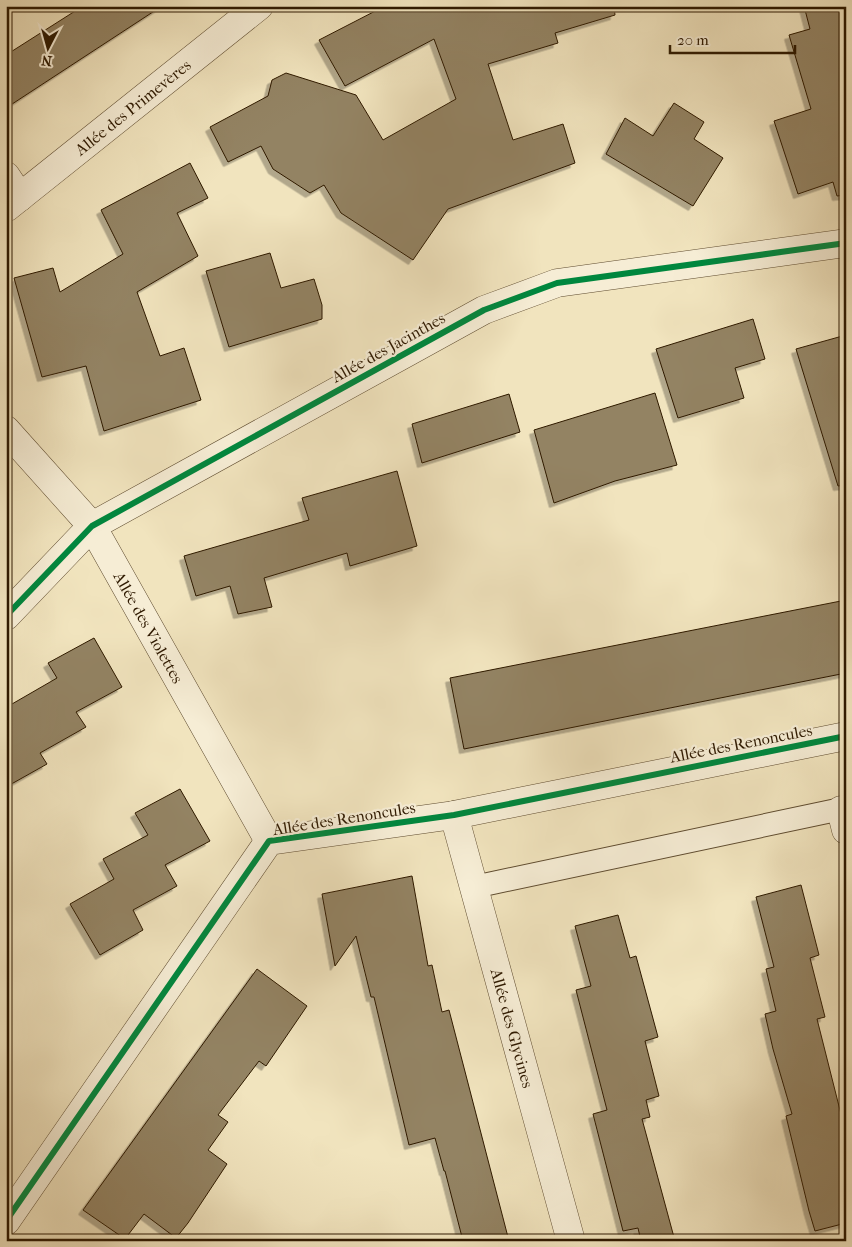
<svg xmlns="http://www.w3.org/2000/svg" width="852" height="1247" viewBox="0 0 852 1247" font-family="'IM FELL French Canon',serif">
<defs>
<filter id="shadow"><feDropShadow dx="-4.5" dy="4.5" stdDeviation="0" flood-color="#0004"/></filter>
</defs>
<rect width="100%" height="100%" fill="#f1e4be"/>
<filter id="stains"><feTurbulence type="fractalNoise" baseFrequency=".004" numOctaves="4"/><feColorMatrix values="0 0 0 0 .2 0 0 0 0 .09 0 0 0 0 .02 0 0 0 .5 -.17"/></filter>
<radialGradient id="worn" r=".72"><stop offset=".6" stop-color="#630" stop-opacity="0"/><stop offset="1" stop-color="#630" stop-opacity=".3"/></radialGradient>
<path fill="#938363" stroke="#2e1900" filter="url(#shadow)" d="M 83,6 L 162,6 L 6,108 L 6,55 Z
M 385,6 L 614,6 L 615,15 L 555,33 L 558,43 L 488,64 L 513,140 L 563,124 L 575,163 L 448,209 L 413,260 L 341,213 L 324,185 L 310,193 L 273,169 L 261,146 L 228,162 L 210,127 L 268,96 L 272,80 L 286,73 L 356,95 L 383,140 L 456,99 L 434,39 L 345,86 L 319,40 Z
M 804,6 L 842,6 L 846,20 L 846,195 L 837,196 L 833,182 L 798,194 L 774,121 L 811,109 L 789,35 L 810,29 Z
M 674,103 L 704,122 L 694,139 L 723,158 L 693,206 L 606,154 L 625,118 L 653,136 Z
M 190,163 L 208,198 L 177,213 L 198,256 L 137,292 L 160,356 L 184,348 L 201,400 L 104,431 L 86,366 L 42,377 L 14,278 L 53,268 L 60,292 L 123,254 L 101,210 Z
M 270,253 L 281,288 L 314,279 L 322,305 L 322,319 L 229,347 L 206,271 Z
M 753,319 L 765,359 L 735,368 L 744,398 L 678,418 L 656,349 Z
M 846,335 L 846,485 L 838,486 L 796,349 Z
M 655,393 L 677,465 L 615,481 L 554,503 L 534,430 Z
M 509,394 L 520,432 L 422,463 L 412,424 Z
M 397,471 L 417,546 L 350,566 L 347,553 L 264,578 L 272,607 L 238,614 L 230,586 L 196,596 L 184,556 L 309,520 L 302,498 Z
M 846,600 L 846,673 L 464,749 L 450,678 Z
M 94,638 L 122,687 L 76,712 L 86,727 L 40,753 L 47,764 L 6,787 L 6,694 L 12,704 L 57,678 L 48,663 Z
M 180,789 L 210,841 L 165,865 L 177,886 L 133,910 L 143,930 L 100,955 L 70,904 L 114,879 L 103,859 L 148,835 L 135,813 Z
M 412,876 L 428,966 L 432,965 L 442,1012 L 449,1010 L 509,1241 L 463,1241 L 445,1171 L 444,1171 L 435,1138 L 409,1145 L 374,997 L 371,997 L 356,936 L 335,966 L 322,894 Z
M 801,885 L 819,955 L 810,958 L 825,1017 L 817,1019 L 846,1134 L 846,1223 L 815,1231 L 809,1211 L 786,1116 L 792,1114 L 773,1049 L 765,1014 L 776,1011 L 766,969 L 774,967 L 756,897 Z
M 618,915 L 630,958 L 636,956 L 658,1037 L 645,1041 L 659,1096 L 646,1100 L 650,1117 L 642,1119 L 675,1241 L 641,1241 L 638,1228 L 623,1231 L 593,1114 L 607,1110 L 576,990 L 591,986 L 575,926 Z
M 257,969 L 307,1006 L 266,1066 L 259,1061 L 218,1115 L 228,1122 L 208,1150 L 227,1164 L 188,1223 L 176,1238 L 144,1214 L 125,1239 L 83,1210 Z"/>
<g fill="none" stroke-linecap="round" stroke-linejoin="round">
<defs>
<path id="lane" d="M 474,887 L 846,808"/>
<g id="street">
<path d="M 6,176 L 20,197"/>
<path id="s1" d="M 6,208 L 259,6"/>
<path id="s2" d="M 6,430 L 92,526 L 269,841"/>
<path d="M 6,616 L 92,526 L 484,310 L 557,283 L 846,243"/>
<path d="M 841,810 L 846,830"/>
<path id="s3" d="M 454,815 L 571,1241"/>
<path d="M 6,1221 L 269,841 L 454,815 L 846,736"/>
</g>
</defs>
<use href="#lane" stroke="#5f4c30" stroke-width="24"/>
<use href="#street" stroke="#5f4c30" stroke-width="29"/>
<use href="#lane" stroke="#f6edd5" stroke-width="22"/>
<use href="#street" stroke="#f6edd5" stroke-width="28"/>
<defs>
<path id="cycleway" d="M 6,616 L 92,526 L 484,310 L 557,283 L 846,243
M 6,1221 L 269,841 L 454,815 L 846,736"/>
</defs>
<use href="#cycleway" stroke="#f6edd5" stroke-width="9"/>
<use href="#cycleway" stroke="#00873e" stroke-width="6"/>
</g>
<g text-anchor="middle" stroke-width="4.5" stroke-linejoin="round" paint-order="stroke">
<g font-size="16" fill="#2e1900" stroke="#f6edd5">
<text dy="6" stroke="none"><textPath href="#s1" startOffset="162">Allée des Primevères</textPath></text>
<text transform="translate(388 347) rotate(-29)" y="6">Allée des Jacinthes</text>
<text dy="6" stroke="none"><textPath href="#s2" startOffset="245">Allée des Violettes</textPath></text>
<text transform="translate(741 743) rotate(-11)" y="6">Allée des Renoncules</text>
<text transform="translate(344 818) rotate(-9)" y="6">Allée des Renoncules</text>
<text dy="6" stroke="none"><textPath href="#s3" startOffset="221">Allée des Glycines</textPath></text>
</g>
</g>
<rect width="852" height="1247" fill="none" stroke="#f1e4be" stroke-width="25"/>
<rect x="8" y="8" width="837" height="1232" fill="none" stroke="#2e1900" stroke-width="2.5"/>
<rect x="12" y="12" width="827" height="1222" fill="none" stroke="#2e1900"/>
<g transform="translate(48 48) rotate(186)" stroke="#f6edd5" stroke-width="4" paint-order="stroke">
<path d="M0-4L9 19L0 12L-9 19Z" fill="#2e1900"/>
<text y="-8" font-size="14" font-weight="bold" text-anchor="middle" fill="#2e1900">N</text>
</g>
<path d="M670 45v8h125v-8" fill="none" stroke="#2e1900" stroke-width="2.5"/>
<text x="677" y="45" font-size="15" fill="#2e1900" stroke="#f6edd5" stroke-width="4" paint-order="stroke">20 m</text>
<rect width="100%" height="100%" filter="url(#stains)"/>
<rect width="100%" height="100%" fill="url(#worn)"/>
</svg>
